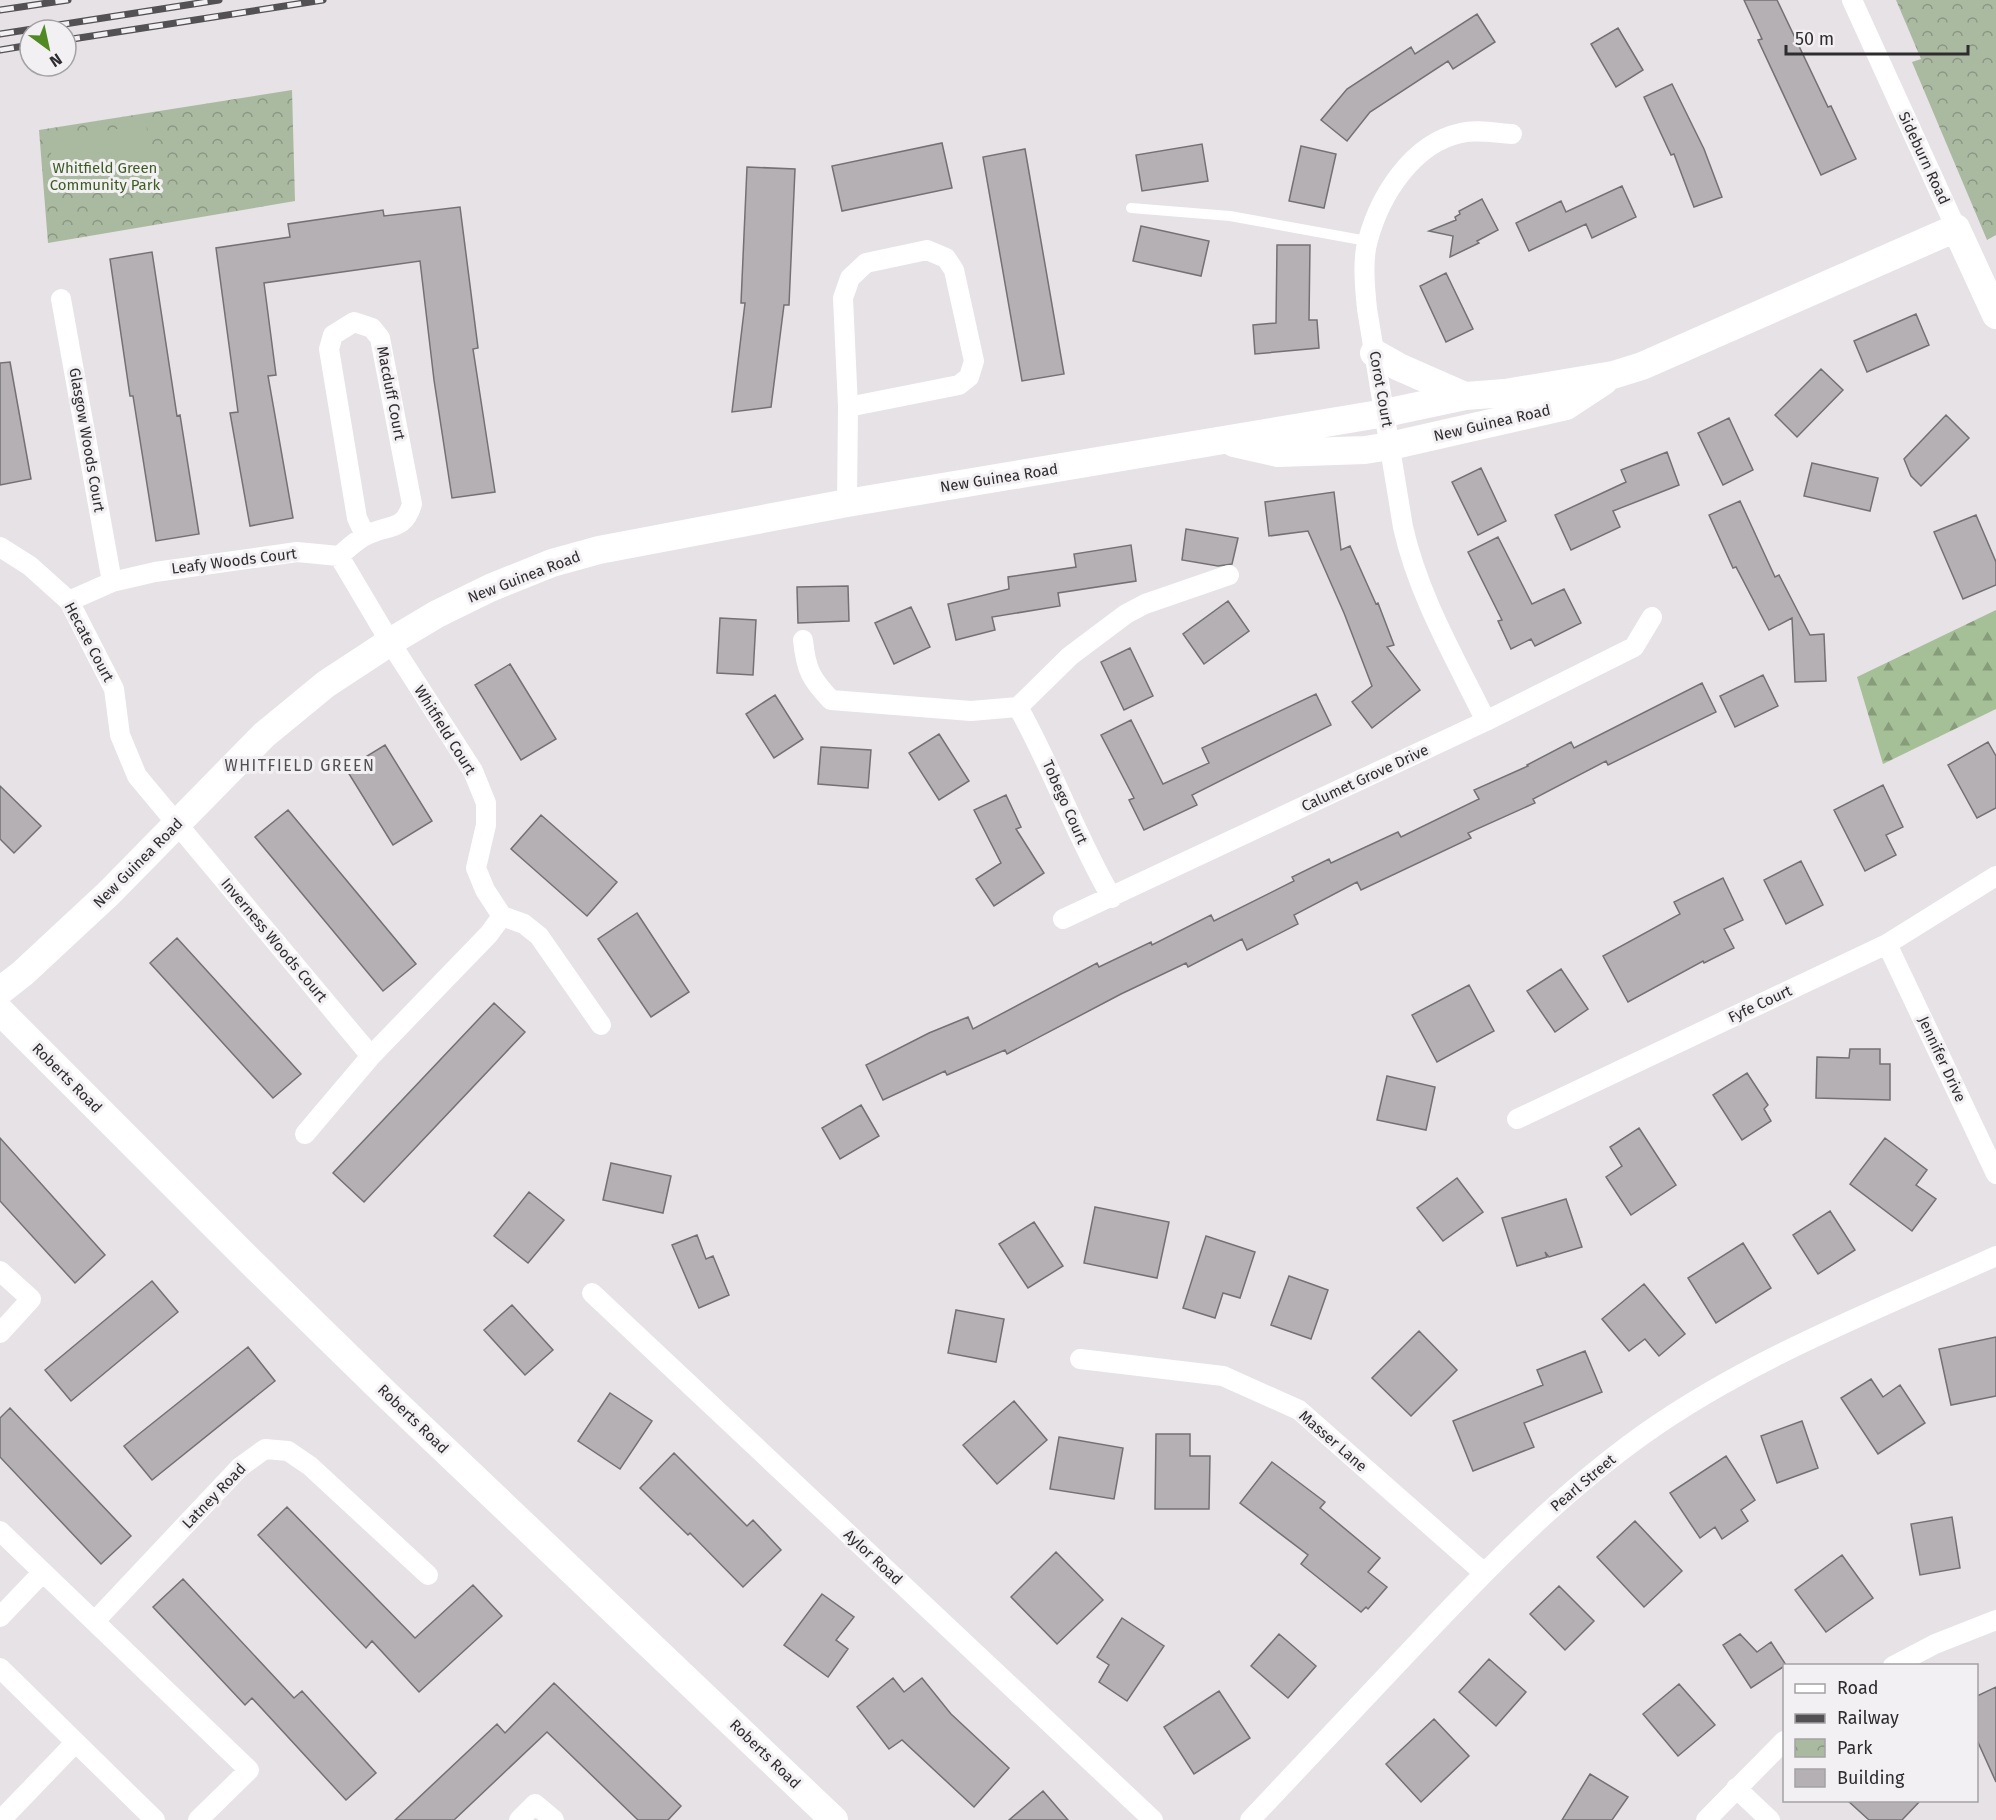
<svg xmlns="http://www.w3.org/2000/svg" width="1996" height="1820" viewBox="0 0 1996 1820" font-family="'Fira Sans',sans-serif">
<defs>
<pattern id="forest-firs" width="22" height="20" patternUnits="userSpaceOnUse" patternTransform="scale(1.5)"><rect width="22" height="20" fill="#a5c096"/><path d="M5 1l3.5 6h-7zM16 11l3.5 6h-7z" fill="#879c7b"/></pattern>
<pattern id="park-crowns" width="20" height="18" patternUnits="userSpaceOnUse" patternTransform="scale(1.5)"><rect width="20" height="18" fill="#aabaa1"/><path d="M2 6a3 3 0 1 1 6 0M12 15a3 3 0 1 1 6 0" fill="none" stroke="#8b9784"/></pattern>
</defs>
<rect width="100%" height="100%" fill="#e6e2e6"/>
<path fill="url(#forest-firs)" d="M 1996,610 L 1996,709 L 1883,764 L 1857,677 Z"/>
<path fill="url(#park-crowns)" d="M 1896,0 L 1996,0 L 1996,235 L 1987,240 L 1912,62 L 1921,59 Z
M 292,90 L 295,201 L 48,243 L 39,130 Z"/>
<path fill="#aabaa1" d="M 146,124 L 155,177 L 58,194 L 49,141 Z"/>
<path fill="#b4b0b4" stroke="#747174" stroke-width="1.5" d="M 1744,0 L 1777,0 L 1828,107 L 1831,106 L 1856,159 L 1821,175 L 1758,40 L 1762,39 Z
M 1477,14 L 1495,42 L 1453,69 L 1448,61 L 1370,112 L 1347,141 L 1321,120 L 1347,89 L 1411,47 L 1415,54 Z
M 1618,28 L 1643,70 L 1616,87 L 1591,44 Z
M 1672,84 L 1704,149 L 1722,197 L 1694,207 L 1674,154 L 1671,155 L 1644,97 Z
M 942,143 L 952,188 L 842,211 L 832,166 Z
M 1202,144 L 1208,181 L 1142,191 L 1136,155 Z
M 1301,146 L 1336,154 L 1324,208 L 1289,201 Z
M 1025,149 L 1064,374 L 1022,381 L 983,157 Z
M 747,167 L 795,169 L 789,305 L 784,305 L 771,407 L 732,412 L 745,303 L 741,303 Z
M 1622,186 L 1636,217 L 1592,238 L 1586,224 L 1529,251 L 1516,223 L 1561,201 L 1566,212 Z
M 1482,199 L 1498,230 L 1477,241 L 1479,243 L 1450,257 L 1453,236 L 1429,231 L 1456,220 L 1455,217 L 1460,214 L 1459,211 Z
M 460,207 L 478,348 L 473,349 L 495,492 L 452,498 L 434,380 L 420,261 L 264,283 L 276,375 L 268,376 L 293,518 L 250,526 L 230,413 L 238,412 L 216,248 L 290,237 L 288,224 L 383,210 L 384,216 Z
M 1141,226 L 1209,241 L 1201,276 L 1133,261 Z
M 1277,245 L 1310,245 L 1309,320 L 1317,320 L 1319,348 L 1255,354 L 1253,325 L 1276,323 Z
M 152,252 L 177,416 L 180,415 L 199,534 L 156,541 L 133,396 L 130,396 L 110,259 Z
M 1446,273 L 1473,329 L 1446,342 L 1420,286 Z
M 1916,314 L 1929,345 L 1867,372 L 1854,341 Z
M 10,362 L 31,479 L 0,485 L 0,363 Z
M 1821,369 L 1843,390 L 1797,437 L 1775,415 Z
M 1946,415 L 1969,438 L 1921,486 L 1911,476 L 1904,459 Z
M 1729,418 L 1753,470 L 1723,485 L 1698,433 Z
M 1667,452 L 1679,485 L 1613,511 L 1620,527 L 1571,550 L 1555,515 L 1626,482 L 1621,470 Z
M 1812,463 L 1878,478 L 1870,511 L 1804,496 Z
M 1481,468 L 1506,521 L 1478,535 L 1452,482 Z
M 1334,492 L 1341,550 L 1350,546 L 1376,604 L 1378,603 L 1394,645 L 1387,647 L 1420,690 L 1372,728 L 1352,702 L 1372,686 L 1344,613 L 1308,531 L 1269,536 L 1265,502 Z
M 1740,501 L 1775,577 L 1779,575 L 1810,635 L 1824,634 L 1826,681 L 1795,682 L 1792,618 L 1769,630 L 1736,567 L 1733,568 L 1709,515 Z
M 1976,515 L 1996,562 L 1996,585 L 1963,599 L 1934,532 Z
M 1186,529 L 1238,538 L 1232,564 L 1218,566 L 1182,560 Z
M 1498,537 L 1532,604 L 1564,589 L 1581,623 L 1535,646 L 1531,639 L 1511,649 L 1498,621 L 1502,620 L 1468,552 Z
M 1131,545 L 1136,581 L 1058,593 L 1060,606 L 992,617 L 995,630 L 956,640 L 948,604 L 1009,589 L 1008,577 L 1076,567 L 1074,554 Z
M 848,586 L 849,621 L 798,623 L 797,587 Z
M 1228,601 L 1249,631 L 1204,664 L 1183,634 Z
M 911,607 L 930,647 L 894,664 L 875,623 Z
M 720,618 L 756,620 L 753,675 L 717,673 Z
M 1130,648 L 1153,696 L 1124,710 L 1101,662 Z
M 510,664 L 556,739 L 521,760 L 475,685 Z
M 1763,675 L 1778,706 L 1735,727 L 1720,696 Z
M 1702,683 L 1716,712 L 1608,765 L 1606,761 L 1533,799 L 1535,803 L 1468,833 L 1471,838 L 1361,890 L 1357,882 L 1294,915 L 1298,924 L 1247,950 L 1242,939 L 1188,967 L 1186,963 L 1121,994 L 1007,1054 L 1005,1050 L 947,1075 L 945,1071 L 883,1100 L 866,1065 L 929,1033 L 968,1017 L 973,1029 L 1097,963 L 1099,967 L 1151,942 L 1152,945 L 1211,915 L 1214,921 L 1294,881 L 1292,877 L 1329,859 L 1331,863 L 1398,832 L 1401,837 L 1479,799 L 1474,790 L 1528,766 L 1527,765 L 1571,742 L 1574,748 Z
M 1316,694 L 1331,725 L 1192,795 L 1197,805 L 1144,830 L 1129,800 L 1134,798 L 1101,735 L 1131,720 L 1163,784 L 1209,763 L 1202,748 Z
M 775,695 L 803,739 L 774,758 L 746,714 Z
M 939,734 L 969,781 L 939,800 L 909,753 Z
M 1988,742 L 1996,756 L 1996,808 L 1977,818 L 1948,765 Z
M 385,745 L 432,821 L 393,845 L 346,769 Z
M 821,747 L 871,750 L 868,788 L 818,784 Z
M 1883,785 L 1903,827 L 1886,835 L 1896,855 L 1865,871 L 1834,810 Z
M 0,786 L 41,826 L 14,853 L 0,839 Z
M 1006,795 L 1021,827 L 1016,829 L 1044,873 L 994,906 L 976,879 L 1001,863 L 974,810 Z
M 288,810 L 416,964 L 383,991 L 255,837 Z
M 541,815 L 617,882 L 587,916 L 511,849 Z
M 1801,861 L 1823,905 L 1786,924 L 1764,880 Z
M 1723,878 L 1743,920 L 1724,929 L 1734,948 L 1704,963 L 1703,961 L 1628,1002 L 1603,956 L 1680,914 L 1674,902 Z
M 637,913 L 689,992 L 651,1017 L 598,939 Z
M 177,938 L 301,1074 L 273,1098 L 150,963 Z
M 1561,969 L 1588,1009 L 1555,1032 L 1527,991 Z
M 1469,985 L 1494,1031 L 1437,1062 L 1412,1015 Z
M 494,1003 L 525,1032 L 364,1202 L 333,1173 Z
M 1850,1049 L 1880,1049 L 1880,1064 L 1890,1064 L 1890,1100 L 1816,1098 L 1817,1057 L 1849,1058 Z
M 1747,1073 L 1768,1105 L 1764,1109 L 1771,1121 L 1742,1140 L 1713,1095 Z
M 1387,1076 L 1435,1087 L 1426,1130 L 1377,1120 Z
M 861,1105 L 879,1136 L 840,1159 L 822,1128 Z
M 1639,1128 L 1676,1185 L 1631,1215 L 1606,1177 L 1622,1166 L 1610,1147 Z
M 0,1138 L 105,1255 L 75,1283 L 0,1201 Z
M 1885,1138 L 1927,1170 L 1916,1185 L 1936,1199 L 1912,1231 L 1850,1184 Z
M 611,1163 L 671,1176 L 663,1213 L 603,1200 Z
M 1457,1178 L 1483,1212 L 1443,1241 L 1417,1208 Z
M 529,1192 L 564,1220 L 528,1263 L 494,1236 Z
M 1566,1199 L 1582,1247 L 1549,1257 L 1545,1252 L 1547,1257 L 1517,1266 L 1502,1218 Z
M 1095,1207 L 1169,1222 L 1157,1278 L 1084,1263 Z
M 1830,1211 L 1855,1250 L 1818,1274 L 1793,1235 Z
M 1034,1222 L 1063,1266 L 1028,1288 L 999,1244 Z
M 697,1235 L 706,1259 L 713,1256 L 729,1295 L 699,1308 L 672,1245 Z
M 1206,1236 L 1255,1252 L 1240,1298 L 1223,1293 L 1215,1318 L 1183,1308 Z
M 1743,1243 L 1771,1288 L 1716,1323 L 1688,1278 Z
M 1289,1276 L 1328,1290 L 1311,1339 L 1271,1325 Z
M 152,1281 L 178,1312 L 71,1401 L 45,1370 Z
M 1644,1284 L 1685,1334 L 1659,1356 L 1645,1339 L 1629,1351 L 1602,1319 Z
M 512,1305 L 553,1350 L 525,1375 L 484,1330 Z
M 956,1310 L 1004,1319 L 996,1362 L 948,1353 Z
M 1419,1331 L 1457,1370 L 1411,1416 L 1372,1378 Z
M 1996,1337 L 1996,1396 L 1951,1405 L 1939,1349 Z
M 248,1347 L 275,1381 L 152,1480 L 124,1446 Z
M 1585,1351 L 1602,1392 L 1524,1423 L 1534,1447 L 1473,1471 L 1453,1421 L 1543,1385 L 1537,1370 Z
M 1871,1379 L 1883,1397 L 1900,1385 L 1925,1423 L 1878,1454 L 1841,1398 Z
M 610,1393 L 652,1421 L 620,1469 L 578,1441 Z
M 1014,1401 L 1047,1440 L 997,1484 L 963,1445 Z
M 10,1408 L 131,1536 L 101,1564 L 0,1457 L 0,1418 Z
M 1802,1421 L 1818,1468 L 1777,1483 L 1761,1436 Z
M 1156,1434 L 1190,1434 L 1190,1456 L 1210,1456 L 1209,1509 L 1155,1509 Z
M 1059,1437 L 1123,1448 L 1114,1499 L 1050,1489 Z
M 674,1453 L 747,1526 L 753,1520 L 781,1550 L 743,1587 L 690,1533 L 688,1535 L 640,1488 Z
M 1726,1456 L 1755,1500 L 1741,1510 L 1748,1521 L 1722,1539 L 1715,1527 L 1700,1538 L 1670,1493 Z
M 1272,1462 L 1325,1502 L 1320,1508 L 1380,1558 L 1368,1572 L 1387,1587 L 1368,1609 L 1366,1607 L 1361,1612 L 1301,1564 L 1308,1555 L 1240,1503 Z
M 287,1507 L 415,1638 L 473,1585 L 502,1616 L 419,1692 L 372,1641 L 366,1648 L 258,1535 Z
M 1952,1517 L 1960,1568 L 1920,1575 L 1911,1524 Z
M 1635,1521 L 1682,1571 L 1644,1607 L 1597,1557 Z
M 1056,1552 L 1103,1600 L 1057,1644 L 1011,1597 Z
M 1842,1555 L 1873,1598 L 1826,1632 L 1795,1590 Z
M 183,1579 L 294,1698 L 302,1691 L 376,1773 L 346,1800 L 252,1698 L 245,1705 L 153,1607 Z
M 1559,1586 L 1594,1621 L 1565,1650 L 1530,1614 Z
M 822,1594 L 854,1617 L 836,1640 L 848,1649 L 828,1677 L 784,1645 Z
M 1122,1618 L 1164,1646 L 1127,1701 L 1099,1682 L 1109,1665 L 1097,1657 Z
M 1279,1634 L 1316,1666 L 1288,1698 L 1251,1666 Z
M 1740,1634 L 1757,1652 L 1771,1642 L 1786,1665 L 1751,1688 L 1723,1645 Z
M 1489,1659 L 1526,1692 L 1496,1726 L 1459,1692 Z
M 893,1678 L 904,1692 L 922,1678 L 951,1714 L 1009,1768 L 974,1807 L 902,1740 L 889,1749 L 857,1707 Z
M 554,1683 L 681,1806 L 668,1820 L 638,1820 L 547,1732 L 454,1820 L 395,1820 L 497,1724 L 505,1733 Z
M 1679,1684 L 1715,1725 L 1678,1756 L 1643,1714 Z
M 1996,1687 L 1996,1782 L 1977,1740 L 1977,1696 Z
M 1219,1691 L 1250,1738 L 1194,1774 L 1164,1727 Z
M 1434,1719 L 1469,1756 L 1421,1802 L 1386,1764 Z
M 1590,1774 L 1628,1797 L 1612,1820 L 1562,1820 Z
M 1043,1791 L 1068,1820 L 1009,1820 Z
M 1847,1800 L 1921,1800 L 1902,1820 L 1869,1820 Z"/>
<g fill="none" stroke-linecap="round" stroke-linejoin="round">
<path stroke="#fff" stroke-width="10" d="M 1131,208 L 1230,216 L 1367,241"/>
<path stroke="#fff" stroke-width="20" d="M 1852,0 L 1956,228
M 61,299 L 112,582
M 847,503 L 848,407 L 843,298 L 850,278 L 866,263 L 927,250 L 946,258 L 954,270 L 974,361 L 969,377 L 959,385 L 848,407
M 0,547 L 30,566 L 69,601 L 114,689 L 120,735 L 137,776 L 371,1056
M 339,556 C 348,549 357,539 367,535 C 388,524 404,532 412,504 L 380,338 L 372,328 L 354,322 L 333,335 L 329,349 L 357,518 L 365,535
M 69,601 L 112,582 L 155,572 L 297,552 L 339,556 L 390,642 L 473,771 L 486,803 L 486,825 L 476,868 L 485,890 L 502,916 L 524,924 L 539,936 L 601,1025
M 803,640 C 806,670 811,679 831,700 L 971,711 L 1018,707 L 1070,656 L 1126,614 L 1145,604 L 1229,575
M 1018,707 C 1053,769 1076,837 1112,898
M 1486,721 C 1455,658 1418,595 1403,527 L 1367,309 C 1365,289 1362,259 1368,240 C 1380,195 1413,143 1461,133 C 1476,129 1496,133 1512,134
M 1063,919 L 1486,721 L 1634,647 L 1652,617
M 1887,944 L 1996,1174
M 1517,1119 L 1887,944 L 1996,876
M 305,1134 L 371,1056 L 489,934 L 502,916
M 0,1271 L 31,1299 L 0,1333
M 592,1293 L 1153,1820
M 1080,1359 L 1223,1376 L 1299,1410 L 1484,1573
M 0,1531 L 249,1770 L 198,1820
M 0,1617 L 43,1572
M 95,1621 L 240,1467 L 265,1449 L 288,1451 L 310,1466 L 428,1575
M 1893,1666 L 1935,1644 L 1996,1620
M 0,1668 L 155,1820
M 1736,1788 L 1770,1820
M 1,1820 L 75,1743
M 519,1820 L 535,1804 L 554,1820
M 1250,1820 C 1306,1760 1363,1700 1420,1640 C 1490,1566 1561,1493 1644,1434 C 1751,1358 1877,1310 1996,1256
M 1706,1820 L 1784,1741"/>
<path stroke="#fff" stroke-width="28" d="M 1374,353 L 1399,367 L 1465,396
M 1234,443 L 1278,453 L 1365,450 L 1390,446 L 1566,406 L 1604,381
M 0,991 L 23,973 L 109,893 L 264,735 L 326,684 L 390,642 L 437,614 L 490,588 L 552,563 L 599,550 L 847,503 L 1385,413 L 1465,396 L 1505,393 L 1613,375 L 1642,366 L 1956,228 L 1996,315
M 0,1011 L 254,1265 L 385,1393 L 834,1820"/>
<defs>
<path id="rail" d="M 0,10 L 68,0
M 0,34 L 219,0
M 66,40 L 323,0
M 0,50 L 30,45"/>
</defs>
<use href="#rail" stroke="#535153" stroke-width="7"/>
<use href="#rail" stroke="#f3f0f3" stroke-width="4.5" stroke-dasharray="14" stroke-linecap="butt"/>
</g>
<g text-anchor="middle" stroke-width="6" stroke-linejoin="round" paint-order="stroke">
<g font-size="15" fill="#2e2c2e" stroke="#f3f0f3">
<text transform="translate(1924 158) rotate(65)" y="5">Sideburn Road</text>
<text transform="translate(1381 389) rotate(80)" y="5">Corot Court</text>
<text transform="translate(391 393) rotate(79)" y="5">Macduff Court</text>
<text transform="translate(1492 423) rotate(-13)" y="5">New Guinea Road</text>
<text transform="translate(87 440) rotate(80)" y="5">Glasgow Woods Court</text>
<text transform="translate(999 478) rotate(-9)" y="5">New Guinea Road</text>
<text transform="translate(234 561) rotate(-7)" y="5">Leafy Woods Court</text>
<text transform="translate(524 577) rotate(-21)" y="5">New Guinea Road</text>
<text transform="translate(89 642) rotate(62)" y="5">Hecate Court</text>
<text transform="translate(445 730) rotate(58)" y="5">Whitfield Court</text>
<text transform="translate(1365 778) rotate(-25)" y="5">Calumet Grove Drive</text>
<text transform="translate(1065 802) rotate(66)" y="5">Tobego Court</text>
<text transform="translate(138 863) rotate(-45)" y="5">New Guinea Road</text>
<text transform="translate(274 940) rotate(50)" y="5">Inverness Woods Court</text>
<text transform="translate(1760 1004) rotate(-25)" y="5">Fyfe Court</text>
<text transform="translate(1942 1059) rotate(65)" y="5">Jennifer Drive</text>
<text transform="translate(67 1078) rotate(45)" y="5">Roberts Road</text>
<text transform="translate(413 1419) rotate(44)" y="5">Roberts Road</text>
<text transform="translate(1333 1441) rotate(41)" y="5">Masser Lane</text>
<text transform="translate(1583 1483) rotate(-40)" y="5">Pearl Street</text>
<text transform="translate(214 1496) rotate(-46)" y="5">Latney Road</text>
<text transform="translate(873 1557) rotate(43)" y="5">Aylor Road</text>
<text transform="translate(765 1754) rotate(44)" y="5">Roberts Road</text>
</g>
<g font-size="15" fill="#3b5d22" stroke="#f3f0f3">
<text x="105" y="173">Whitfield Green<tspan x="105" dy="17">Community Park</tspan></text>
</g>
<g font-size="16" letter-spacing="1.5" fill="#524f52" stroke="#f3f0f3">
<text x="300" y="771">WHITFIELD GREEN</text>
</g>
</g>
<rect x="1783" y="1664" width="195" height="138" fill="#f3f0f3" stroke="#a4a2a4" stroke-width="1.5"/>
<rect x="1795" y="1684" width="30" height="9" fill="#ffffff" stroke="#a4a2a4" stroke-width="1.5"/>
<text x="1837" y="1694" font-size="18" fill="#2e2c2e">Road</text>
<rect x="1795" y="1714" width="30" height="9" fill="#535153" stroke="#a4a2a4" stroke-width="1.5"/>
<text x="1837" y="1724" font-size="18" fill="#2e2c2e">Railway</text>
<rect x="1795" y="1739" width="30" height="18" fill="url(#park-crowns)" stroke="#a4a2a4" stroke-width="1.5"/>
<text x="1837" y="1754" font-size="18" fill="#2e2c2e">Park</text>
<rect x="1795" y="1769" width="30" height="18" fill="#b4b0b4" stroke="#a4a2a4" stroke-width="1.5"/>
<text x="1837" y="1784" font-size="18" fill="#2e2c2e">Building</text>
<g transform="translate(48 48) rotate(147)"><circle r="28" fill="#f3f0f3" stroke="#a4a2a4" stroke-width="1.5"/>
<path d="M0-4.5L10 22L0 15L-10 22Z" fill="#518923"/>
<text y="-9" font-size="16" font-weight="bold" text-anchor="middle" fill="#2e2c2e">N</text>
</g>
<path d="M1786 45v9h182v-9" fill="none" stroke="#2e2c2e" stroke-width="3"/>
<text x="1795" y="45" font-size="18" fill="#2e2c2e" stroke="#f3f0f3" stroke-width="4.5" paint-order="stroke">50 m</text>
</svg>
